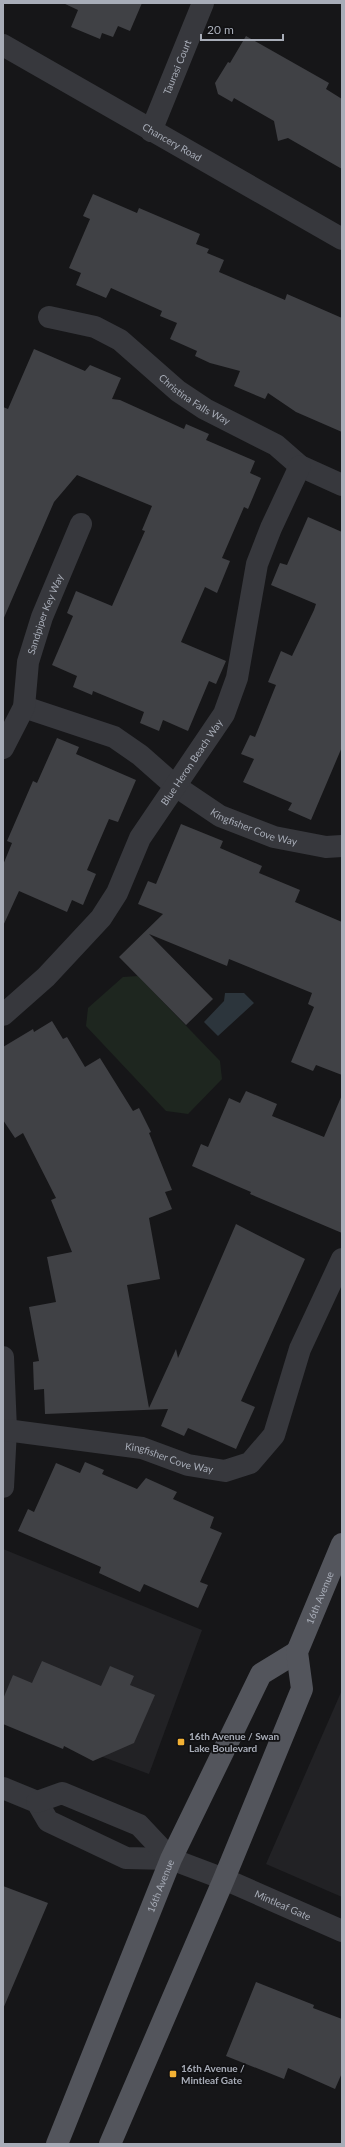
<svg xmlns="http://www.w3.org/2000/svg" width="345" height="2147" viewBox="0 0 345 2147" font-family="Lato,sans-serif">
<rect width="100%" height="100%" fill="#161618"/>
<path fill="#222225" d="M 3,1549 L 202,1630 L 149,1774 L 3,1720 Z
M 342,1690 L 342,1897 L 266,1864 Z"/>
<path fill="#1e261f" d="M 138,976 L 220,1061 L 222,1079 L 188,1114 L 166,1111 L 86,1026 L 88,1008 L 123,977 Z"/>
<path fill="#2c353c" d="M 225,993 L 244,993 L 254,1003 L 218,1036 L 204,1022 L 224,1001 Z"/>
<path fill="#404145" d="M 63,3 L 142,3 L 130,31 L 118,26 L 113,37 L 102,33 L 100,39 L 71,27 L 78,10 Z
M 246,36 L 329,83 L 326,89 L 342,99 L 342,169 L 288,138 L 278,141 L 274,121 L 234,98 L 232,102 L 218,94 L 215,83 L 228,62 L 230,63 Z
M 93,194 L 137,213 L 139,208 L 200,234 L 196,244 L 209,249 L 207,253 L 224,260 L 219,272 L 285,300 L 287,294 L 342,318 L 342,432 L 296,412 L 268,393 L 265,399 L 234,386 L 240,371 L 210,363 L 195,356 L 197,351 L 170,339 L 177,323 L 160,316 L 162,311 L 111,288 L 106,298 L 76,285 L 81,273 L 69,268 L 90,219 L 83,216 Z
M 34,349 L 85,371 L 90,365 L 121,378 L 112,399 L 120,400 L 184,429 L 186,424 L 209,434 L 206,440 L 255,461 L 250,473 L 261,478 L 248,509 L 244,507 L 222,558 L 230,561 L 217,593 L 205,587 L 181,642 L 226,661 L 216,684 L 209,681 L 188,731 L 163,720 L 159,731 L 140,723 L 144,712 L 93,691 L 92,695 L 73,687 L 77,676 L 52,665 L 73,616 L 67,613 L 76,591 L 112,606 L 145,531 L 142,530 L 152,506 L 77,475 L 54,502 L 3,620 L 3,407 L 8,409 Z
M 308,517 L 342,532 L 342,747 L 311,820 L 288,810 L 292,803 L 243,782 L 254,759 L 241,754 L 250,735 L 255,737 L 276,685 L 268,682 L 281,651 L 292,656 L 314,610 L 316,604 L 271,585 L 280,563 L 287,565 Z
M 57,738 L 79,747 L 76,754 L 136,780 L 118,822 L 109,819 L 87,870 L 96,874 L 83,905 L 72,900 L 67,912 L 19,891 L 3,926 L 3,865 L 12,843 L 7,841 L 33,781 L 37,783 Z
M 181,824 L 223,841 L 220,848 L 262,866 L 259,873 L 300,890 L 295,902 L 342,922 L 342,1075 L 316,1065 L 313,1071 L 291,1062 L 314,1007 L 308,1004 L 312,993 L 229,959 L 227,966 L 149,934 L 213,999 L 186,1025 L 119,957 L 163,914 L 138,904 L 148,881 L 156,884 Z
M 52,1021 L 63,1039 L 67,1037 L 85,1067 L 100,1058 L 133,1111 L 139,1108 L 151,1132 L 149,1133 L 172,1190 L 165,1192 L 172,1209 L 149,1218 L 160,1279 L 127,1285 L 149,1408 L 176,1349 L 178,1358 L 236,1224 L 305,1259 L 241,1401 L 255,1407 L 236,1449 L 188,1428 L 184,1436 L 161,1426 L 168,1409 L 45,1414 L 44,1389 L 34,1390 L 33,1362 L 39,1361 L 29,1307 L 56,1302 L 47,1257 L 72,1252 L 51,1200 L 56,1198 L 23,1133 L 15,1138 L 3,1120 L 3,1047 L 33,1029 L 34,1032 Z
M 246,1091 L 277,1104 L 272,1116 L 324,1137 L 342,1095 L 342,1233 L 250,1194 L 251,1192 L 237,1186 L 192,1166 L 201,1144 L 208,1147 L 229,1098 L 240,1103 Z
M 85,1462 L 104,1470 L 102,1474 L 137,1489 L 146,1478 L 177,1492 L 173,1499 L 214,1517 L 210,1528 L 222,1533 L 200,1582 L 208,1585 L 198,1608 L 144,1584 L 140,1592 L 99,1573 L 101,1567 L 18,1531 L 28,1509 L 34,1512 L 56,1463 L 80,1473 Z
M 42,1661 L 101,1686 L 110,1666 L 134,1676 L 130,1685 L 155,1695 L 134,1743 L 93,1761 L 64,1746 L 63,1749 L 3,1724 L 3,1699 L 13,1675 L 32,1683 Z
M 3,1886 L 48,1903 L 3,2009 Z
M 256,1982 L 314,2005 L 313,2008 L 342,2019 L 342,2073 L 335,2089 L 288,2068 L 284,2079 L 226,2056 Z"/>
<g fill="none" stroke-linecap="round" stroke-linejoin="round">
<g stroke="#37383d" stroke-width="22">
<path id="s1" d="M 3,45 L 342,239"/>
<path id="s2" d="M 151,131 L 203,3"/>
<path id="s3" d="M 49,317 L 95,327 L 120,340 L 178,391 L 205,409 L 276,445 L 300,466 L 342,485"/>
<path id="s4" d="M 24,707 L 114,737 L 140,755 L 174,785 L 220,816 L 274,837 L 326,847 L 342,846"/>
<path id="s5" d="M 3,748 L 24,707 L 28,662 L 42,617 L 81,524"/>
<path id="s6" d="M 3,1015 L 46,977 L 101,918 L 117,893 L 140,838 L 224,714 L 237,678 L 257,564 L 271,528 L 300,466"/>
<path d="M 3,1357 L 6,1430 L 3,1487"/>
<path id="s7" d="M 6,1430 L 142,1448 L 188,1465 L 225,1471 L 250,1463 L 274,1435 L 300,1349 L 342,1259"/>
<path id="s8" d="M 3,1788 L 37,1802 L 48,1821 L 126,1858 L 171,1859 L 224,1879 L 342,1931"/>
<path d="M 37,1802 L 62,1793 L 139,1825 L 171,1859"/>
</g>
<g stroke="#53555c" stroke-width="22">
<path id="s9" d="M 57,2144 L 171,1859 L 261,1674 L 297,1652"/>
<path id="s10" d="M 110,2144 L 224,1879 L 302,1689 L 297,1652 L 342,1544"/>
</g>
</g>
<g fill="#f2b134" stroke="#111113" stroke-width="1.5">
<rect x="177" y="1738" width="8" height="8" rx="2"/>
<rect x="169" y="2070" width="8" height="8" rx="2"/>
</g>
<g text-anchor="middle" stroke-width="3.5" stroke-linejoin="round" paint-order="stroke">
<g font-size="10" fill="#a8adb8" stroke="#111113">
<text dy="4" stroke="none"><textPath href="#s2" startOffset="69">Taurasi Court</textPath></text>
<text dy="4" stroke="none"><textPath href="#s1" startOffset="195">Chancery Road</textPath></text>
<text dy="4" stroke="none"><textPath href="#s3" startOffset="171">Christina Falls Way</textPath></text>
<text dy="4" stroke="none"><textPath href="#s5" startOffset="142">Sandpiper Key Way</textPath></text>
<text dy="4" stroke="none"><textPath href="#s6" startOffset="319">Blue Heron Beach Way</textPath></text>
<text dy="4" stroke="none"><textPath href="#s4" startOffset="263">Kingfisher Cove Way</textPath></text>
<text dy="4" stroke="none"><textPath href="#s7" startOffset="166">Kingfisher Cove Way</textPath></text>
<text dy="4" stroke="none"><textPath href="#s10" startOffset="590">16th Avenue</textPath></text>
<text dy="4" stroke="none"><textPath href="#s9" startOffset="278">16th Avenue</textPath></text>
<text dy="4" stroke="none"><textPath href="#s8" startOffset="311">Mintleaf Gate</textPath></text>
</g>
<g font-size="10" font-weight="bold" fill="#a8adb8" stroke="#111113" text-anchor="start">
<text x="189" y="1740">16th Avenue / Swan<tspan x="189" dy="12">Lake Boulevard</tspan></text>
<text x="181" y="2072">16th Avenue /<tspan x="181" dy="12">Mintleaf Gate</tspan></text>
</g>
</g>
<rect width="345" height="2147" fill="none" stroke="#a8adb8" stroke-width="8"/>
<path d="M201 34v6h82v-6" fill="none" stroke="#a8adb8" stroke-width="2"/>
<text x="207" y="34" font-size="12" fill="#a8adb8" stroke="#111113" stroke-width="3" paint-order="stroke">20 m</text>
</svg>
